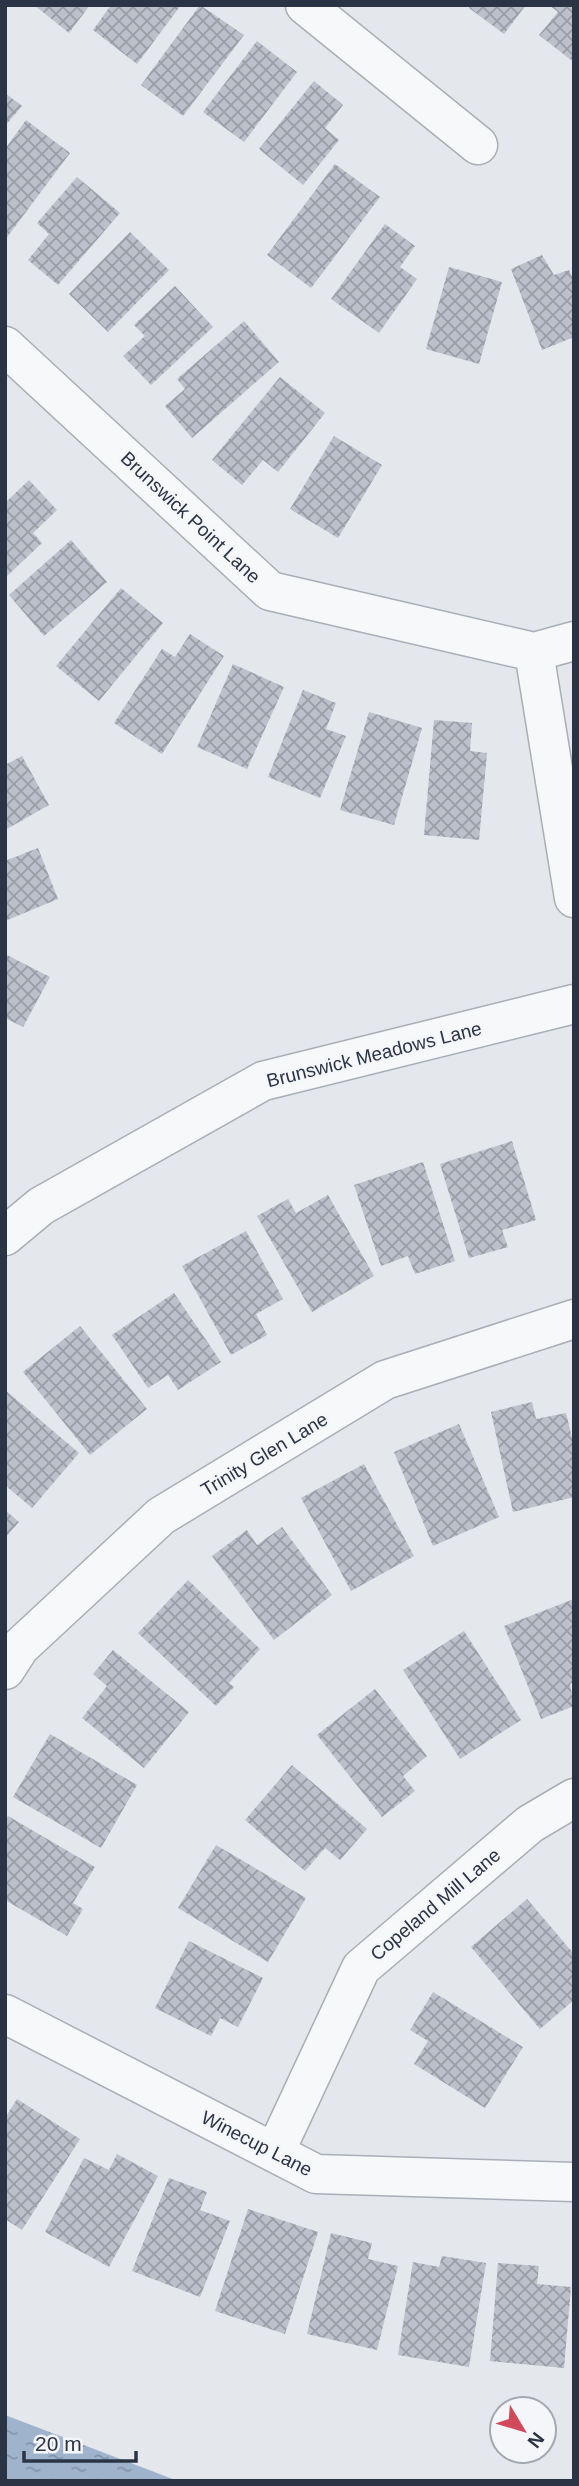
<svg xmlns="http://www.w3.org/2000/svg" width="579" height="2486" viewBox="0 0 579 2486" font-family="Arial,sans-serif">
<defs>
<pattern id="water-ripples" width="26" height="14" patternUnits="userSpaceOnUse" patternTransform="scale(1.75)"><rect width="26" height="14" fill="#9fb4cc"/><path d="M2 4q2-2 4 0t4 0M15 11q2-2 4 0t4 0" fill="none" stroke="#8293a7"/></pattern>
<pattern id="building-cross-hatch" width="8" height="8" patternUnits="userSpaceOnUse" patternTransform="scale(1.75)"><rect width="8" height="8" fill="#bbc0ca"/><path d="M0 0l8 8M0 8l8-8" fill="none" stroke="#989da6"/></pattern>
</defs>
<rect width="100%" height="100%" fill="#e4e7ec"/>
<path fill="url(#water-ripples)" d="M 5,2415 L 178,2481 L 5,2481 Z"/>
<path fill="url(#building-cross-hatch)" d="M 34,5 L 90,5 L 69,33 Z
M 111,5 L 181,5 L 137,64 L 93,30 Z
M 200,5 L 244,35 L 183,116 L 141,85 Z
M 471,5 L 526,5 L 504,34 L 469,8 Z
M 549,5 L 574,5 L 574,57 L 571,60 L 539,35 L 558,12 Z
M 257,41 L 297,72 L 244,142 L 203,112 Z
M 314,81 L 343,105 L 325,128 L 339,140 L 303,185 L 259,149 Z
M 5,93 L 22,106 L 5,126 Z
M 26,120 L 70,153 L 5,240 L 5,149 Z
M 335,164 L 380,197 L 311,288 L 267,255 Z
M 77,177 L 120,213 L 58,285 L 28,260 L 49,234 L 37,223 Z
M 385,224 L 415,246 L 400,267 L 417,279 L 379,333 L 331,299 Z
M 130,232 L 169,270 L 108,332 L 69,294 Z
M 542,255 L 554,275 L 569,270 L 574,281 L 574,337 L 542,350 L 511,269 Z
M 449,267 L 502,282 L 479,364 L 426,349 Z
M 175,286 L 213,327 L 151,385 L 123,356 L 145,336 L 134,325 Z
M 244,321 L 279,362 L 192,438 L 165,406 L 185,389 L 177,379 Z
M 280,377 L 325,413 L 278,472 L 263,460 L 242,485 L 212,460 Z
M 334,436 L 382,465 L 338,538 L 290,509 Z
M 29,480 L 57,510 L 33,533 L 42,543 L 5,578 L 5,503 Z
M 71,540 L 107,582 L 44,636 L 9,595 Z
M 121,588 L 163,623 L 99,701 L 56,666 Z
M 190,634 L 224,656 L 162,754 L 114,723 L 162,649 L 175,657 Z
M 233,664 L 284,687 L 247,769 L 197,747 Z
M 303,690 L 336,703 L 326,729 L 346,736 L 320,798 L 268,777 Z
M 369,712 L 422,728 L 394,825 L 340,810 Z
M 434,720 L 472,723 L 470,751 L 487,753 L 479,840 L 424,835 Z
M 22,756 L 49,805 L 5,830 L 5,765 Z
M 38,848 L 58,899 L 5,921 L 5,861 Z
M 5,954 L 50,977 L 23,1027 L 5,1018 Z
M 512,1141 L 536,1220 L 502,1230 L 508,1247 L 469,1258 L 440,1164 Z
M 423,1162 L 455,1261 L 415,1274 L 408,1256 L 381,1266 L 354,1185 Z
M 328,1195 L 374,1276 L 312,1312 L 257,1216 L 288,1199 L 296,1213 Z
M 246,1231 L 283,1299 L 256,1314 L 267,1335 L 231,1355 L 182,1266 Z
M 174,1293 L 221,1362 L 178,1390 L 168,1375 L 148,1388 L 112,1335 Z
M 80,1326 L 147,1409 L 90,1455 L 23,1372 Z
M 5,1390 L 79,1453 L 32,1508 L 5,1485 Z
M 532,1402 L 536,1419 L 566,1413 L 574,1446 L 574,1497 L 513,1512 L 491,1412 Z
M 459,1424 L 499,1517 L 433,1546 L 394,1452 Z
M 364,1464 L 414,1556 L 351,1591 L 301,1498 Z
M 5,1510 L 19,1522 L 5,1538 Z
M 282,1527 L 332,1595 L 274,1640 L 212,1556 L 247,1530 L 257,1545 Z
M 188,1580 L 260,1649 L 229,1683 L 234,1687 L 216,1706 L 138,1633 Z
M 574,1599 L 574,1682 L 570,1684 L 574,1706 L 541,1719 L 504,1626 Z
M 464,1631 L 521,1720 L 460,1759 L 403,1670 Z
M 113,1650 L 189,1712 L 144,1768 L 82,1718 L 107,1686 L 93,1674 Z
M 375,1689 L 427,1756 L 403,1776 L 415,1791 L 382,1817 L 317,1735 Z
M 50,1734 L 137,1785 L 101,1848 L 13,1797 Z
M 292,1765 L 367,1829 L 340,1860 L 325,1848 L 305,1871 L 245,1820 Z
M 8,1816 L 95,1867 L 73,1903 L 83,1909 L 67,1936 L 5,1900 L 5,1820 Z
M 216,1845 L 306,1898 L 268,1962 L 178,1908 Z
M 527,1899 L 574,1954 L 574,2000 L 540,2029 L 471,1947 Z
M 189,1941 L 263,1978 L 238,2027 L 220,2018 L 211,2036 L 155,2008 Z
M 433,1992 L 523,2047 L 485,2108 L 414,2064 L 428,2041 L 410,2030 Z
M 17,2099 L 80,2139 L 22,2230 L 5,2219 L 5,2118 Z
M 117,2154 L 158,2176 L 109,2267 L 45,2232 L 84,2158 L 109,2170 Z
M 169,2178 L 207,2192 L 200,2210 L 230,2221 L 200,2297 L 132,2271 Z
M 248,2209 L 318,2232 L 285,2334 L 215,2311 Z
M 331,2233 L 372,2243 L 368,2259 L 398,2266 L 377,2350 L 307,2334 Z
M 442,2256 L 486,2263 L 469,2367 L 398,2355 L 413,2262 L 439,2267 Z
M 498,2263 L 539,2266 L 537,2284 L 571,2287 L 564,2368 L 490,2361 Z"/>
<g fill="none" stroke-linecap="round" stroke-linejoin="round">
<defs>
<path id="minor" d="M 305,5 L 478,145
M 5,346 L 270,591 L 534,652 L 574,641
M 534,652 L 574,898
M 5,1236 L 41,1206 L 263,1081 L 574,1004
M 5,1670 L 20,1647 L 161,1516 L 385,1380 L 574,1319
M 5,2014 L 316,2174 L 574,2182
M 275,2152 L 361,1968 L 530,1824 L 574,1798"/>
</defs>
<use href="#minor" stroke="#a9aeb7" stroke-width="41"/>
<use href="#minor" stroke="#f7f8fa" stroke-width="38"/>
</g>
<g text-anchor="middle" stroke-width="5" stroke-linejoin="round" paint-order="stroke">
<g font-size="19" fill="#2b3445" stroke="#f4f6f9">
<text transform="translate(191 517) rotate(43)" y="7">Brunswick Point Lane</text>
<text transform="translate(374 1054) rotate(-14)" y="7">Brunswick Meadows Lane</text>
<text transform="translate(264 1454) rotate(-31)" y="7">Trinity Glen Lane</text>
<text transform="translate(435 1904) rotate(-40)" y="7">Copeland Mill Lane</text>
<text transform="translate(257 2143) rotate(27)" y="7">Winecup Lane</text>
</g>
</g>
<rect width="579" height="2486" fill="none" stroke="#2b3445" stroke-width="14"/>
<g transform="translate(523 2430) rotate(128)"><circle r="33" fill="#f4f6f9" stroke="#a4a8b1" stroke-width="2"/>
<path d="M0-5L12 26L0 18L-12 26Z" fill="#d1495b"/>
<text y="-10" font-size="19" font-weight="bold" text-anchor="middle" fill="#2b3445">N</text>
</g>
<path d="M24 2451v10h112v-10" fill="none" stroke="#2b3445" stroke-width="3.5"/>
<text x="35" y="2451" font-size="21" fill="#2b3445" stroke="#f4f6f9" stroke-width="5" paint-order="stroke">20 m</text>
</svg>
